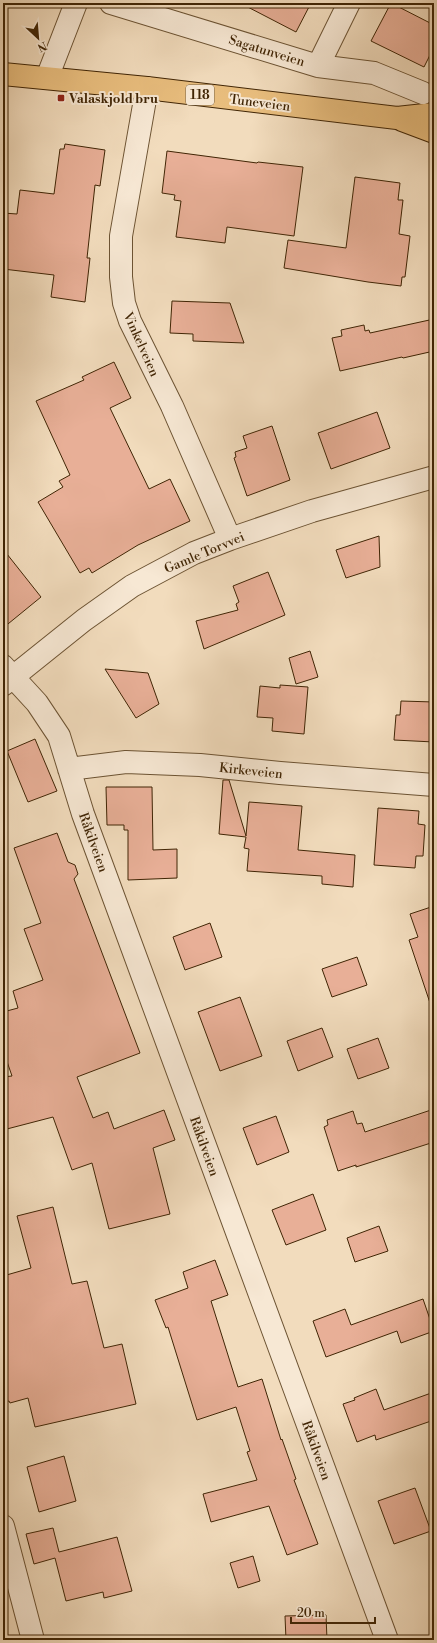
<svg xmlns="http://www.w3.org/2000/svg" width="437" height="1643" viewBox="0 0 437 1643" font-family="'Libre Bodoni',serif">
<rect width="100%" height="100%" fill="#f2dcbd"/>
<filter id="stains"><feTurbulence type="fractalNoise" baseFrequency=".005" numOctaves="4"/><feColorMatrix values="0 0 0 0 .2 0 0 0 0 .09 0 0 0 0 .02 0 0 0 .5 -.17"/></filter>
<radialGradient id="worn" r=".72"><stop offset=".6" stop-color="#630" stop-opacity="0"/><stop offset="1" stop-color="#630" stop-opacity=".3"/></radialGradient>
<path fill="#e8af97" stroke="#402505" d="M 240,3 L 311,3 L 296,32 Z
M 391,3 L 434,25 L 434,47 L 424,67 L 371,41 Z
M 65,144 L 105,150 L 100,186 L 95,185 L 87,258 L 90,258 L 85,302 L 51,297 L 54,275 L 3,269 L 3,213 L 17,214 L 20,190 L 54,194 L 60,149 L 64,149 Z
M 167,151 L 257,163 L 258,162 L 303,167 L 294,236 L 227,227 L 225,243 L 176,237 L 181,201 L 174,200 L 175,195 L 162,193 Z
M 355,177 L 400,183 L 398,200 L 403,200 L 399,234 L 410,236 L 405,277 L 402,277 L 401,286 L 368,282 L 284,268 L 288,240 L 346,248 Z
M 172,301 L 230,303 L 244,343 L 193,341 L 193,334 L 170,333 Z
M 434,319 L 434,351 L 403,358 L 402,357 L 340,371 L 332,338 L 342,336 L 341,330 L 364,325 L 365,331 L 369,330 L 370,333 Z
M 114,362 L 131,398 L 110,408 L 149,489 L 170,479 L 190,521 L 138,545 L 92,573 L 89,568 L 80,573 L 38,502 L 63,487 L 59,481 L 70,475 L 36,401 L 84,380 L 82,377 Z
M 377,412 L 390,448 L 331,469 L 318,433 Z
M 272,426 L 290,480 L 247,496 L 234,458 L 236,457 L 235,452 L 247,448 L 243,436 Z
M 379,536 L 380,567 L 346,578 L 336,550 Z
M 3,549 L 41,597 L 3,628 Z
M 268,572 L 285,615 L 204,649 L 196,621 L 238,610 L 236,604 L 239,602 L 233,586 Z
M 310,651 L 318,677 L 296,684 L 289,658 Z
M 105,669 L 148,673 L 159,704 L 136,718 Z
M 280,685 L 308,687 L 304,734 L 272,731 L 273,718 L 257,717 L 260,686 L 280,688 Z
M 401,701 L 434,702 L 434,742 L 394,740 L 396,715 L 400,715 Z
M 35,739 L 57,791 L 28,802 L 7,751 Z
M 223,780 L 229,780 L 246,836 L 249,802 L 302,806 L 298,850 L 355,855 L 353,887 L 322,884 L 322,876 L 247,871 L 249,849 L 244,848 L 246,837 L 219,834 Z
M 106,787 L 152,787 L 153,850 L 177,849 L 177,878 L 128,880 L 128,830 L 124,830 L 124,825 L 107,825 Z
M 378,808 L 419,811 L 418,824 L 425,825 L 423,856 L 416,856 L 415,868 L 374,865 Z
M 57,833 L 68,862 L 75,865 L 78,874 L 74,879 L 140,1053 L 77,1077 L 93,1118 L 108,1112 L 114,1129 L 164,1110 L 175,1140 L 153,1148 L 170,1214 L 109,1229 L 92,1163 L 72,1170 L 53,1117 L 3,1130 L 3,1077 L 12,1076 L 3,1050 L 3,1012 L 18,1008 L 13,991 L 43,980 L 24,929 L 41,923 L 14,848 Z
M 434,906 L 434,1003 L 430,1003 L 409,940 L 418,937 L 410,914 Z
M 210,923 L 222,957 L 185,970 L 173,937 Z
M 357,957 L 367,985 L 332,997 L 322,969 Z
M 240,997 L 262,1056 L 220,1071 L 198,1012 Z
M 322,1028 L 333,1057 L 298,1071 L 287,1041 Z
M 378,1038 L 389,1068 L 358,1079 L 347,1049 Z
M 434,1109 L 434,1142 L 356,1167 L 356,1165 L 338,1171 L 324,1127 L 328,1125 L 327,1120 L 353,1111 L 357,1124 L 362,1123 L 365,1132 Z
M 276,1116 L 289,1152 L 257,1165 L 243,1128 Z
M 313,1194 L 326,1230 L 286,1245 L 272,1210 Z
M 53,1207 L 72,1284 L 87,1281 L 104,1348 L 122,1344 L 136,1404 L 35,1427 L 28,1398 L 10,1403 L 9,1401 L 3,1402 L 3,1276 L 31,1268 L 17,1216 Z
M 379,1226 L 388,1251 L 355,1262 L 347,1238 Z
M 215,1260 L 228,1295 L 211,1301 L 238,1387 L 262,1379 L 281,1440 L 282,1439 L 296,1479 L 294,1480 L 318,1544 L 287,1555 L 269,1506 L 211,1522 L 203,1494 L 257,1480 L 247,1452 L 250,1451 L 236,1407 L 197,1420 L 168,1327 L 166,1328 L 155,1300 L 188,1288 L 183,1272 Z
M 423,1299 L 434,1331 L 401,1343 L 397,1331 L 326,1357 L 313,1321 L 345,1309 L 351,1325 Z
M 376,1389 L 384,1410 L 434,1392 L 434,1420 L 376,1440 L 375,1435 L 357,1442 L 343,1404 L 355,1400 L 354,1398 Z
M 64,1456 L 76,1501 L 39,1512 L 27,1467 Z
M 415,1488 L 431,1531 L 394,1544 L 378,1501 Z
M 53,1528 L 59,1552 L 117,1537 L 132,1591 L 104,1598 L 103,1592 L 66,1601 L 55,1558 L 34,1564 L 26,1534 Z
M 253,1556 L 260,1581 L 238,1588 L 230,1563 Z
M 326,1615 L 327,1640 L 286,1640 L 285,1616 Z"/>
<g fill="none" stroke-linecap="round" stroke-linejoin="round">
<defs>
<path id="minor" d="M 111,3 L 318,66 L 374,73 L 423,93
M 318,66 L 349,3
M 47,78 L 76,3
M 147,88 L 121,236 L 121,277 L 124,303 L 130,321 L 172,406 L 230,539
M 3,666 L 37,703 L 59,736 L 83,814 L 387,1640
M 3,685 L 84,620 L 132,586 L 194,553 L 230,539 L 312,511 L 434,477
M 69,769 L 126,762 L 200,765 L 280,773 L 434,785
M 3,1526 L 33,1640"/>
<path id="primary" d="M 3,74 L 147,88 L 397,118 L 434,114
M 402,120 L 434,132"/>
</defs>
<use href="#minor" stroke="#6c5333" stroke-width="24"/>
<use href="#primary" stroke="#402505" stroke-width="24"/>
<use href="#minor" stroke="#f7e8d4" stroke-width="22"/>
<use href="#primary" stroke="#e9be7e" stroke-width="22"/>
</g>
<rect fill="#8f2418" stroke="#f7e8d4" stroke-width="1.5" x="57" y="94" width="8" height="8" rx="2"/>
<g text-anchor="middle" stroke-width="4" stroke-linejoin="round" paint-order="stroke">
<rect fill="#f7e8d4" stroke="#776043" stroke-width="1" x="186" y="85" width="28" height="20" rx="3"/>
<g font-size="12" font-weight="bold" fill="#402505">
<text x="200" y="99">118</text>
</g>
<g font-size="13" fill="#402505" stroke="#f7e8d4">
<text transform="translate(267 50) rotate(17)" y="5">Sagatunveien</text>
<text transform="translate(260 102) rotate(7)" y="5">Tuneveien</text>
<text transform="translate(142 344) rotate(66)" y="5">Vinkelveien</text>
<text transform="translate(204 552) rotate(-23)" y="5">Gamle Torvvei</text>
<text transform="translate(251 770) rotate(6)" y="5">Kirkeveien</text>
<text transform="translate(94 842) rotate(70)" y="5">Råkilveien</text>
<text transform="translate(205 1146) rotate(70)" y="5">Råkilveien</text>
<text transform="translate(317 1450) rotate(70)" y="5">Råkilveien</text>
</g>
<g font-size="13" font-weight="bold" fill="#402505" stroke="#f7e8d4" text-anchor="start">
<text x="69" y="103">Valaskjold bru</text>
</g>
</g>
<rect width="437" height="1643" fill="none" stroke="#f2dcbd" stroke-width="16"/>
<rect x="4" y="4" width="429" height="1635" fill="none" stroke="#402505" stroke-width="2"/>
<rect x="8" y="8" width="421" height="1627" fill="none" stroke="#402505"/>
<g transform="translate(38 38) rotate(154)" stroke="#f7e8d4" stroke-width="3" paint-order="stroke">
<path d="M0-3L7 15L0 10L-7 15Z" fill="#402505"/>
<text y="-6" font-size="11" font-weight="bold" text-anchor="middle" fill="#402505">N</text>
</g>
<path d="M291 1617v6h84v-6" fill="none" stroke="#402505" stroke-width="2"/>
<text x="297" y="1617" font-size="12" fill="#402505" stroke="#f7e8d4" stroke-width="3" paint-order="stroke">20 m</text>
<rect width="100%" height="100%" filter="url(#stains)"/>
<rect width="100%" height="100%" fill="url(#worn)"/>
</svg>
